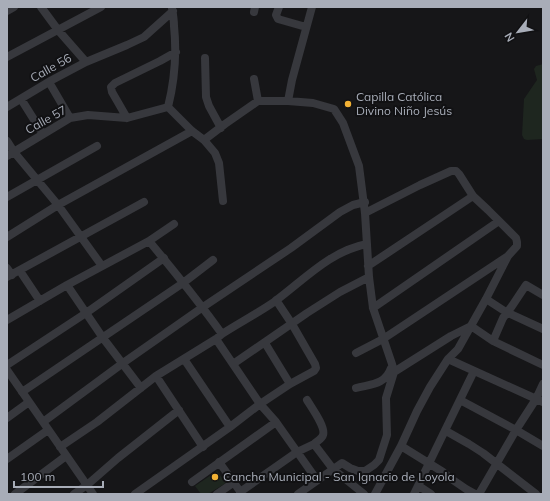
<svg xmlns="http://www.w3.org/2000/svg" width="550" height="501" viewBox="0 0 550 501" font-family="Mulish,sans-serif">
<rect width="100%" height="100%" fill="#161618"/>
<path fill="#1e261f" d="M 543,64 L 543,139 L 527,140 L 524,139 L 522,135 L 524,99 L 537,80 L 534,69 L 536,66 Z
M 217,471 L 226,483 L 208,494 L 201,494 L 195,486 Z"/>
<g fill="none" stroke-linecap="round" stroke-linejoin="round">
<path stroke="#37383d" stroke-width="8" d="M 279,7 L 276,15 L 278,19 L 306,27
M 7,11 L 14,7
M 254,12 L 255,7
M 7,57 L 101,7
M 205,58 L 206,97 L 209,106 L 221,128
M 86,62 L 127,45 L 144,37 L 173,11
M 254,79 L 258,101
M 49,82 L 70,118
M 21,99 L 43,134
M 288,101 L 292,80 L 312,7
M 7,107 L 52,80 L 86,62 L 58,30 L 41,7
M 168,107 C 175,79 177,55 174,26 C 174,20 173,14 172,8
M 127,118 L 112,92 L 111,87 L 115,83 L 160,61 L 176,52
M 204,140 L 215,153 L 219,163 L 223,201
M 7,141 L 14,152 L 58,205 L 102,266
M 7,156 L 70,118 L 88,115 L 127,118 L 168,107 L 192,131 L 204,140 L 225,124 L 258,101 L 288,101 L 313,103 L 334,109 L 343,123 L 359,166 L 365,213 L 369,277 L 373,308 L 392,364 L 394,372 L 386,398 L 387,435 L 379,460 L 374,465 L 365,471 L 358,471 L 350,468 L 342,463 L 298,494
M 7,197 L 97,146
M 365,213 L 420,185 L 451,171 L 456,171 L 459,174 L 473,196 L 488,210 L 516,238 L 517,242 L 517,246 L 508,256 L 486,299 L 458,349 L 448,359 L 430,387 L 417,411 L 401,446 L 375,494
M 7,237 L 58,205 L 192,131
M 149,241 L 174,224
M 368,266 L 473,196
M 7,268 L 12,275
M 20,271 L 40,301
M 7,277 L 144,202
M 67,285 L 103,338 L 141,388
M 543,295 L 526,285 L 512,306 L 503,318 L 493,341 L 543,365
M 486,299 L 506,312 L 543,329
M 373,308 L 499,221
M 7,320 L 67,285 L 149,241 C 174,271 199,302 222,334
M 471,326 L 493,341
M 216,339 L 260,404 L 276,422 L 317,480
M 265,343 L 290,384
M 356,353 L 383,339 L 508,256
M 184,359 L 230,427
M 448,359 L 543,402
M 233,364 L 307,313 L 340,292 L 369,277
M 7,365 L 86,313 L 164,258
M 7,370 L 93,494
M 394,372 L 451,336 L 471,326
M 156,376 L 203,447
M 356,388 C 371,384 385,385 391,368
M 22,392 L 183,283 L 213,260
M 307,400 C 311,407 326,427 323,435 C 322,439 317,441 314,444
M 460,400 L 516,430 L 543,446
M 7,418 L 29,402
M 43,422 L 123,363 L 203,307 L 291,248 L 340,212 L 353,205 L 365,202
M 446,431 L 469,444 L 483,453 L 536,494
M 401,446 L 443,472 L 450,478 L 466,489 L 475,494
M 60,447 L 97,422 L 156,376 L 216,339 L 222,334 C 239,323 258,313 274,302 C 304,280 330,251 367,244
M 7,459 L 48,430
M 219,462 L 242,494
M 192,482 L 276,422
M 419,486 L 431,494
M 240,492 L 297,452 L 314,444 L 333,469 L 364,494
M 15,494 L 66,456
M 74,494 L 87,485 L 118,458 L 179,410
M 135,494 L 230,427 L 260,404 L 290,384 L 314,371 L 316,368 L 315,364 L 292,324 L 276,300
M 217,494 L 233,483
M 414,494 L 474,371
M 479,494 L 516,430 L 536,399 L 543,384"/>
</g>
<g fill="#f2b134" stroke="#111113" stroke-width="1.5">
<circle cx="348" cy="104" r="4"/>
<circle cx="215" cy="477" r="4"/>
</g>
<g text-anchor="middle" stroke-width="4" stroke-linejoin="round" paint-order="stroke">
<g font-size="12" fill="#a8adb8" stroke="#111113">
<text transform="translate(51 68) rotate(-29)" y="4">Calle 56</text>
<text transform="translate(46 120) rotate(-29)" y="4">Calle 57</text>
</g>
<g font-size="12" fill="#a8adb8" stroke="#111113" text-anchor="start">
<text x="356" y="101">Capilla Católica<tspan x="356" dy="14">Divino Niño Jesús</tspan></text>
<text x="223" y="481">Cancha Municipal - San Ignacio de Loyola</text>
</g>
</g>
<rect width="550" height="501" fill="none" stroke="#a8adb8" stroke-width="16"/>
<g transform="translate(518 32) rotate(239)" stroke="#111113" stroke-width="3" paint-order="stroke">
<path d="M0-3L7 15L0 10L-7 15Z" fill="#a8adb8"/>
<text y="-6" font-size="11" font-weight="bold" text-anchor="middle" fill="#a8adb8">N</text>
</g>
<path d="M14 481v6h89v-6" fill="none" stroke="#a8adb8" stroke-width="2"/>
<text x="20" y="481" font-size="12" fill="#a8adb8" stroke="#111113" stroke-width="3" paint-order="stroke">100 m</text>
</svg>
